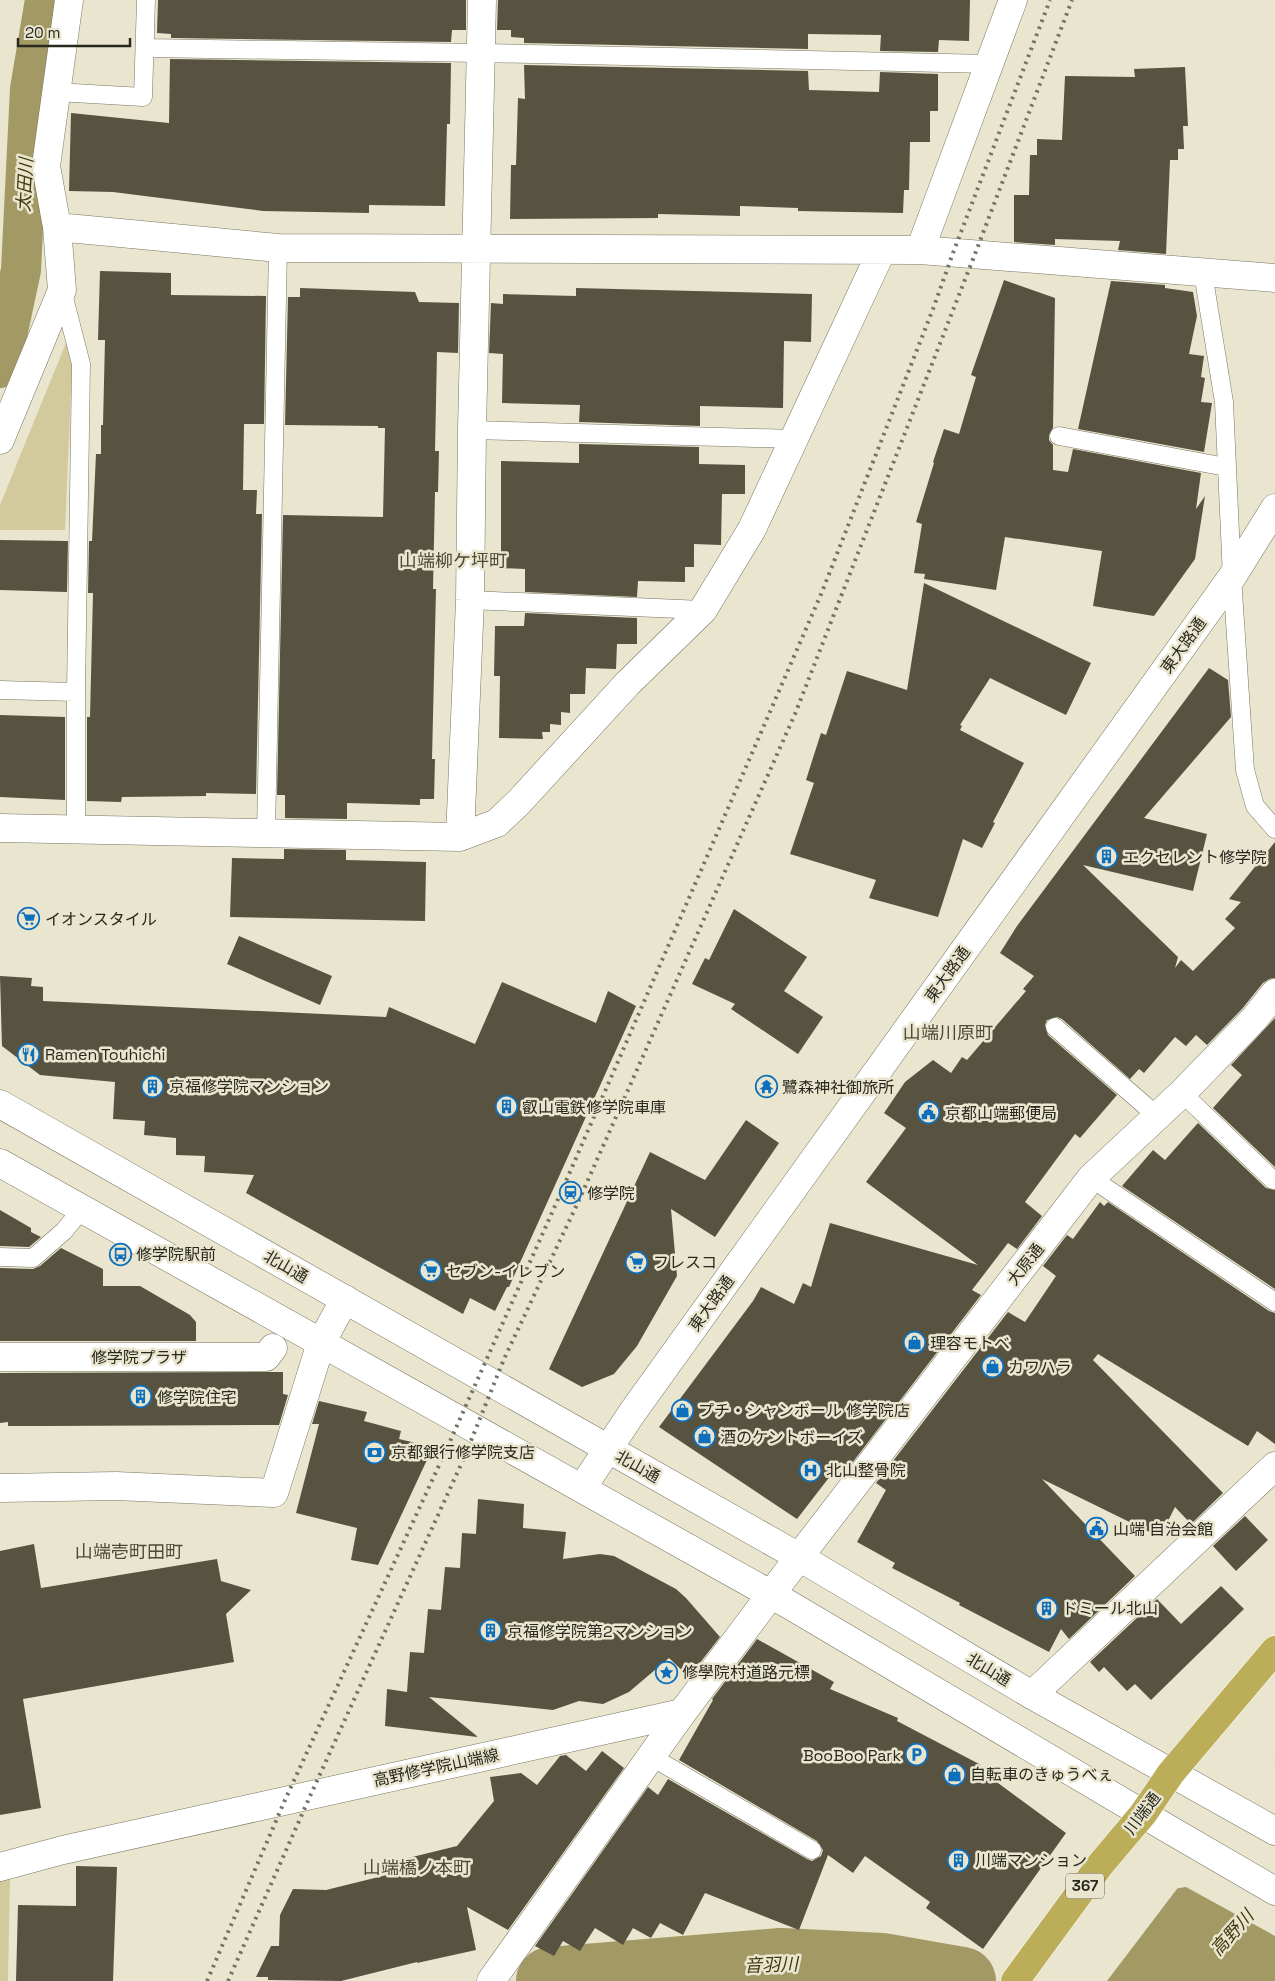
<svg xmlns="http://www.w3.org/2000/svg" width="1275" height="1981" viewBox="0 0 1275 1981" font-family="'Space Grotesk','Noto Sans JP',sans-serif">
<rect width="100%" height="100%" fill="#e9e5ce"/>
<path fill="#d2ca9d" d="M 66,343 L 72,366 L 65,530 L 0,530 L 0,505 Z
M 10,1874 L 8,1981 L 0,1981 L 0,1877 Z"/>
<path fill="#a29964" d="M 1275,1760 L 1275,1981 L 1107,1981 Z"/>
<path fill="#e9e5ce" d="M 1274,1758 L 1275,1762 L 1275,1936 L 1186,1887 L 1173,1889 Z"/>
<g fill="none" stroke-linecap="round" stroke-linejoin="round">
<path stroke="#a29964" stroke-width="40" d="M 0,368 L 21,270 L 30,89 L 45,0"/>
<path stroke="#a29964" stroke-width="68" d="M 550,1981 L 781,1962 L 882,1967 L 962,1981"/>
</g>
<path fill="#575340" d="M 158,0 L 466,0 L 466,30 L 452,30 L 451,42 L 171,38 L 171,34 L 157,33 Z
M 498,0 L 970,0 L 969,41 L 939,40 L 938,52 L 880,51 L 881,35 L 808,34 L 808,49 L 524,43 L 524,38 L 511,37 L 511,30 L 497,30 Z
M 170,59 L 451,63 L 450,124 L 447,124 L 445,206 L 369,205 L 369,213 L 263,211 L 113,192 L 69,191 L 71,113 L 169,123 Z
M 524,65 L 808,71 L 809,90 L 879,92 L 880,72 L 938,74 L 938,111 L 930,111 L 930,142 L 910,142 L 909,190 L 904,190 L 903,213 L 798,211 L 798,208 L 740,206 L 740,216 L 658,214 L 658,218 L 510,219 L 511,165 L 516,165 L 518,98 L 525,99 Z
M 1185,67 L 1188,126 L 1183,126 L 1184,149 L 1178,149 L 1178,160 L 1170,160 L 1166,254 L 1118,250 L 1120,241 L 1055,239 L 1055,245 L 1014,242 L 1014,195 L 1029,195 L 1030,155 L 1037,155 L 1037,139 L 1062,140 L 1065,76 L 1135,77 L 1134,69 Z
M 100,271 L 171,273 L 171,295 L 266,296 L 264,424 L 244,424 L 243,490 L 257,490 L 256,514 L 262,514 L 256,794 L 206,793 L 206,796 L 122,797 L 121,802 L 87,801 L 87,717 L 90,717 L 93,593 L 88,593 L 89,541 L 92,541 L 96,454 L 101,454 L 101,425 L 103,425 L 105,340 L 98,340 Z
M 1004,280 L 1055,298 L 1053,428 L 1049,435 L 1049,440 L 1053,445 L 1053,470 L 1068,472 L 1073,449 L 1201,473 L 1196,509 L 1205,496 L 1195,559 L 1154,616 L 1093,606 L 1102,551 L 1005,537 L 996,590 L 924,579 L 925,574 L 914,573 L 922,524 L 916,522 L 934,463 L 933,462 L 944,429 L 959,434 L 976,377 L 971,375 Z
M 1111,281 L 1165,285 L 1165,288 L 1193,292 L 1197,316 L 1189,354 L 1204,356 L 1201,377 L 1205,378 L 1201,402 L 1212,403 L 1204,452 L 1078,429 Z
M 300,288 L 415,292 L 419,302 L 459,303 L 458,353 L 437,352 L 435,451 L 439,451 L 438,492 L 435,492 L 433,589 L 436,589 L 432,759 L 435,759 L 434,799 L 420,799 L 420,805 L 347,803 L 347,819 L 285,818 L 285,795 L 277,795 L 283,515 L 383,517 L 385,428 L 378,428 L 378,426 L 285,425 L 288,297 L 300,297 Z
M 576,288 L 812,294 L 811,342 L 784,341 L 783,408 L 700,406 L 700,426 L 579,422 L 580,405 L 502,403 L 503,354 L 489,353 L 491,303 L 503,304 L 503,294 L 576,296 Z
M 579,444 L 699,447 L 699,464 L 745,465 L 745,494 L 722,494 L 721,545 L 694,544 L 694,567 L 685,567 L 685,582 L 638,581 L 637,597 L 525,592 L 525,569 L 501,568 L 501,461 L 579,463 Z
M 0,540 L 68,541 L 67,592 L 0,590 Z
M 924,583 L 1091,663 L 1066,715 L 990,678 L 960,725 L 962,726 L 960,730 L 1024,763 L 993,822 L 995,823 L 982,848 L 963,839 L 938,917 L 869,898 L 876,880 L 790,854 L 814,783 L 806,780 L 812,761 L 821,733 L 826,735 L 847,671 L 907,690 Z
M 525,613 L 637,618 L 637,644 L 617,644 L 616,669 L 586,668 L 585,694 L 570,694 L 570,713 L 561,712 L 561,725 L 550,724 L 550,732 L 542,732 L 543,739 L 499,738 L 500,676 L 494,676 L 495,626 L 524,626 Z
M 1209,668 L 1228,680 L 1231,717 L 1144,818 L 1207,834 L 1193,891 L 1083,865 L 1178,957 L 1175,968 L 1181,960 L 1193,971 L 1235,928 L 1225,919 L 1241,902 L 1229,899 L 1275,842 L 1275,978 L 1269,979 L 1263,983 L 1242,1009 L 1207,1045 L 1196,1035 L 1186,1046 L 1175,1037 L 1144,1073 L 1139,1069 L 1130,1079 L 1062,1019 L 1057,1017 L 1047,1020 L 1045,1025 L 1048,1035 L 1117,1095 L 1080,1138 L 1075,1134 L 1025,1202 L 1042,1216 L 1017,1249 L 1008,1243 L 972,1290 L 981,1295 L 849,1467 L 841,1462 L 797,1519 L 659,1427 L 753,1301 L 761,1287 L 794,1304 L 803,1283 L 811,1287 L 830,1223 L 978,1265 L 866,1182 L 906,1128 L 884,1113 L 905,1082 L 933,1060 L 951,1073 L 962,1057 L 967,1060 L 1026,991 L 1023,989 L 1034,976 L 1000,953 L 1017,926 Z
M 0,715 L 65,717 L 65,800 L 0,797 Z
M 284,849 L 346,850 L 346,860 L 426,862 L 425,921 L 230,917 L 232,858 L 284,859 Z
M 734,909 L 807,957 L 784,991 L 823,1017 L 798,1054 L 731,1009 L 735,1004 L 692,984 L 705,958 L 709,960 Z
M 239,936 L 332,976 L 320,1005 L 227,964 Z
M 0,976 L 32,978 L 31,986 L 43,987 L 43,1001 L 386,1017 L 389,1007 L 475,1044 L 502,982 L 596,1023 L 608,991 L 636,1006 L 509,1287 L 507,1287 L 495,1311 L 470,1298 L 463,1314 L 246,1193 L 254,1175 L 204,1172 L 205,1156 L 176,1155 L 176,1138 L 144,1135 L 145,1121 L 113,1119 L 115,1082 L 40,1075 L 2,1046 Z
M 1275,1018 L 1275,1167 L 1213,1108 L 1242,1075 L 1231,1065 Z
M 746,1120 L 779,1143 L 715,1237 L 671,1209 L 677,1276 L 637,1346 L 614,1374 L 582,1387 L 549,1369 L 650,1152 L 705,1180 Z
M 1198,1123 L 1266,1188 L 1275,1190 L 1275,1289 L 1122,1186 L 1153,1150 L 1165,1160 Z
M 1100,1202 L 1104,1206 L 1108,1202 L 1269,1311 L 1275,1313 L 1275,1444 L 1257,1431 L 1248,1446 L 1098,1354 L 1093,1360 L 1223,1493 L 1191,1524 L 1175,1507 L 1160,1537 L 1042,1479 L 1135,1576 L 1069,1639 L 1061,1629 L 1049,1652 L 959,1605 L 960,1603 L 892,1568 L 895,1563 L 857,1542 L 886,1490 L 876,1483 L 1008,1312 L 1025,1322 L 1056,1276 L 1043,1266 L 1067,1235 L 1073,1239 Z
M 0,1210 L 31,1228 L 31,1232 L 41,1237 L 29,1247 L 0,1246 Z
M 61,1248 L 103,1269 L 103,1286 L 140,1286 L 190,1315 L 196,1322 L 196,1341 L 0,1341 L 0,1268 L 33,1269 L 40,1266 Z
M 283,1372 L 283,1394 L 288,1395 L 279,1425 L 47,1426 L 8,1426 L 8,1422 L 0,1423 L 0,1373 Z
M 319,1401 L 367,1412 L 364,1421 L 401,1431 L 399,1439 L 433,1447 L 378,1565 L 351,1560 L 357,1528 L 296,1513 L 319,1424 L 312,1424 Z
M 478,1499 L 524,1504 L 523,1528 L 566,1532 L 563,1559 L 600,1554 L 614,1556 L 676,1589 L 686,1598 L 720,1637 L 689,1677 L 669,1658 L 629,1692 L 603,1704 L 579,1701 L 553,1710 L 429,1697 L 478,1737 L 385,1726 L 387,1689 L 407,1692 L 410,1652 L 424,1653 L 428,1609 L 441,1610 L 445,1567 L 460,1568 L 462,1533 L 476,1534 Z
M 1245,1516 L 1268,1540 L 1236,1571 L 1213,1546 Z
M 34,1544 L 41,1588 L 217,1559 L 221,1581 L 251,1590 L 226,1614 L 234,1662 L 23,1699 L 41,1808 L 0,1815 L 0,1551 Z
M 1221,1586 L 1244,1609 L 1151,1700 L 1135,1684 L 1127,1691 L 1104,1667 L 1099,1672 L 1090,1662 L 1157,1599 L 1181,1624 Z
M 757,1639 L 834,1682 L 830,1689 L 898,1718 L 897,1721 L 981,1765 L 979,1769 L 1066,1833 L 983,1949 L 926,1908 L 930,1902 L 865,1856 L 853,1873 L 828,1855 L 799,1930 L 705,1893 L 683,1935 L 660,1923 L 651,1938 L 633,1928 L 623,1945 L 595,1928 L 580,1951 L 563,1941 L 554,1956 L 535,1946 L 648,1787 L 658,1795 L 668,1779 L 807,1859 L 812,1861 L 821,1856 L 823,1850 L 817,1841 L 679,1760 L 713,1700 L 712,1699 Z
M 602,1751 L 624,1768 L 508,1930 L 467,1907 L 476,1950 L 417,1963 L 417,1962 L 341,1981 L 268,1980 L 268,1977 L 256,1977 L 271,1946 L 279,1946 L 280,1915 L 293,1889 L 326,1890 L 407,1870 L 404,1859 L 457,1846 L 494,1801 L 490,1777 L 521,1773 L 537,1785 L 560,1756 L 566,1755 L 586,1771 Z
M 76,1866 L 117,1867 L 113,1981 L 16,1981 L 18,1905 L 76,1906 Z"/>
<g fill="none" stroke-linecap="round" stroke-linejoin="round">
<defs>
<path id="lane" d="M 145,48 L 481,53 L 990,64
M 56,92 L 143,97 L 146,0
M 1203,273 L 1224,402 L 1232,577 L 1245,770 L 1255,806 L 1275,829
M 62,290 L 81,364 L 76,692 L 76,829
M 472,430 L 795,439
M 1059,436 L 1226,467
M 470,600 L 703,610
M 0,690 L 76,692
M 266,833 L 278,248
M 1055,1027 L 1157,1116
M 1182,1093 L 1273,1180
M 1091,1178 L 1275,1302
M 0,1257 L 33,1258 L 64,1231 L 82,1209
M 650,1756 L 812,1850"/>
<path id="street" d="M 57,227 L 278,248 L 920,250 L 1275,278
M 920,250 L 1013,0
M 0,440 L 62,290 L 57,227 L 46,166 L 69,0
M 0,828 L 460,837 L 497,823 L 519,802 L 628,683 L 703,610 L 752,529 L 882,250
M 460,837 L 470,600 L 472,430 L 482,0
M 0,1357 L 266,1357 L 273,1348
M 0,1488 L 116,1486 L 274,1493 L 321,1343 L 345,1299
M 799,1557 L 1091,1178 L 1182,1093 L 1254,1019 L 1275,993
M 1032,1695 L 1275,1466
M 491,1981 L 682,1713"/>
<path id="secondary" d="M 0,1104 L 799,1557 L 1032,1695 L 1275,1831
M 0,1163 L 788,1604 L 1165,1827 L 1275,1891
M 582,1488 L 632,1413 L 1232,577 L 1275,508
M 0,1867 L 63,1850 L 682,1713 L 799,1557"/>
<path id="highway" d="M 1015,1981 L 1100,1865 L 1143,1814 L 1171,1773 L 1275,1650"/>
</defs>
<use href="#lane" stroke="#797561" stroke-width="19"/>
<use href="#street" stroke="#797561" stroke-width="29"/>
<use href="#secondary" stroke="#797561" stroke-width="29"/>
<use href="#highway" stroke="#fff" stroke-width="29"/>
<use href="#lane" stroke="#fff" stroke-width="18"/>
<use href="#street" stroke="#fff" stroke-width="28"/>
<use href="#secondary" stroke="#fff" stroke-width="28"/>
<use href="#highway" stroke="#bcad58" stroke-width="28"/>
<path stroke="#757365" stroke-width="4" stroke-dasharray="2.5 5" stroke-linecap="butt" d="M 207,1981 L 285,1800 L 447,1448 L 563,1188 L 822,592 L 933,309 L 953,253 L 1050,0
M 228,1981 L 311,1794 L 464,1458 L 504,1359 L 580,1198 L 795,714 L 975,254 L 1072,0"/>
</g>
<defs>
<symbol id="building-ring" viewBox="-11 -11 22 22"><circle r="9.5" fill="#e9e5ce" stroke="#0e70bc" stroke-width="1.5"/><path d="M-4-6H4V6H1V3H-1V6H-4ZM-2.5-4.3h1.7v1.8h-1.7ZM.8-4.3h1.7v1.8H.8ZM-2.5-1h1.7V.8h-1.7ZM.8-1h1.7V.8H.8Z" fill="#0e70bc"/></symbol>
<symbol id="supermarket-ring" viewBox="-11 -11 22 22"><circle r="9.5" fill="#e9e5ce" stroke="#0e70bc" stroke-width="1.5"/><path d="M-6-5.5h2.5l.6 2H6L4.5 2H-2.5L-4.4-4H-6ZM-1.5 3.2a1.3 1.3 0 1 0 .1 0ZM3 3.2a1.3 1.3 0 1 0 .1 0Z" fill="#0e70bc"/></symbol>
<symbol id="restaurant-ring" viewBox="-11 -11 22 22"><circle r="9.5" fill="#e9e5ce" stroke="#0e70bc" stroke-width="1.5"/><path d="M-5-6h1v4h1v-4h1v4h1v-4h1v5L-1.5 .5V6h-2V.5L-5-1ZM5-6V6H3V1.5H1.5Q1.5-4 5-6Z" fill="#0e70bc"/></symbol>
<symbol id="temple-ring" viewBox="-11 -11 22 22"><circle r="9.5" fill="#e9e5ce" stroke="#0e70bc" stroke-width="1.5"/><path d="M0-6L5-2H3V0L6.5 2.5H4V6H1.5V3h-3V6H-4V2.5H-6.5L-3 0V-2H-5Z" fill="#0e70bc"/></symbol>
<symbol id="civic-ring" viewBox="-11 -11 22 22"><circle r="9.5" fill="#e9e5ce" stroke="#0e70bc" stroke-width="1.5"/><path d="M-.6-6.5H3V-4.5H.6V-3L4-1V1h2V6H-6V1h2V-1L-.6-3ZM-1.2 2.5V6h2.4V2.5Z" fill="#0e70bc"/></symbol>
<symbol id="station-ring" viewBox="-11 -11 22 22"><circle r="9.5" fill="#e9e5ce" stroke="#0e70bc" stroke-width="1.5"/><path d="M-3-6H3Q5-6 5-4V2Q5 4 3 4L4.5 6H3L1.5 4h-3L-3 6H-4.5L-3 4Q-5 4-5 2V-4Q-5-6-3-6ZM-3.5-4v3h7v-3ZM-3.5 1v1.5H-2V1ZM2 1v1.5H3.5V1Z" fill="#0e70bc"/></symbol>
<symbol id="bus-ring" viewBox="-11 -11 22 22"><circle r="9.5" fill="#e9e5ce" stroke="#0e70bc" stroke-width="1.5"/><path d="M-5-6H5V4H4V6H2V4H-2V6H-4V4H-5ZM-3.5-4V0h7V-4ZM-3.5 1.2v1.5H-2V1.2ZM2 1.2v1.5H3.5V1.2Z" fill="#0e70bc"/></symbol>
<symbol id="shop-ring" viewBox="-11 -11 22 22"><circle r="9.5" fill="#e9e5ce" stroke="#0e70bc" stroke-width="1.5"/><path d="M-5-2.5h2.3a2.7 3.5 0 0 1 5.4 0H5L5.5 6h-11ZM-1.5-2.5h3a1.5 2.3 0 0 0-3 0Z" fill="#0e70bc"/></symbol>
<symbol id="bank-ring" viewBox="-11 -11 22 22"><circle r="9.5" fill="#e9e5ce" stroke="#0e70bc" stroke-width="1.5"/><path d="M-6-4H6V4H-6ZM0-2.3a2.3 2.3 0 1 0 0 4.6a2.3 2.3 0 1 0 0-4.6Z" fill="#0e70bc"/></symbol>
<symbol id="hospital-ring" viewBox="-11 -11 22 22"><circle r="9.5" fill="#e9e5ce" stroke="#0e70bc" stroke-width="1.5"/><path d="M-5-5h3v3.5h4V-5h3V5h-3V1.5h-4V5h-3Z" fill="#0e70bc"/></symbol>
<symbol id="sight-ring" viewBox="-11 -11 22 22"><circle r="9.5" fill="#e9e5ce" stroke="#0e70bc" stroke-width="1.5"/><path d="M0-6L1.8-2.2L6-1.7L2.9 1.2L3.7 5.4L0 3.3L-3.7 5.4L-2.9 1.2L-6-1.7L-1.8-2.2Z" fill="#0e70bc"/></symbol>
<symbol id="parking-ring" viewBox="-11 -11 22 22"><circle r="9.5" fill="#e9e5ce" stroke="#0e70bc" stroke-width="1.5"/><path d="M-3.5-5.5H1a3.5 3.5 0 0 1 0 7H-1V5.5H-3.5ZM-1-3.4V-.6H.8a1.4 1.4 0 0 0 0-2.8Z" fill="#0e70bc"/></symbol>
</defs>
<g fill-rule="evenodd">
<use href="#building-ring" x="1094" y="844" width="25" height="25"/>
<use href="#supermarket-ring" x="16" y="906" width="25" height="25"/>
<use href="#restaurant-ring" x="16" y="1042" width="25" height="25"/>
<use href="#building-ring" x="140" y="1074" width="25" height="25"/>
<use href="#temple-ring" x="754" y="1074" width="25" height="25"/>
<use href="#building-ring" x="494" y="1094" width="25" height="25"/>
<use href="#civic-ring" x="916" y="1100" width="25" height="25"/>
<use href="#station-ring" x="558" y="1180" width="25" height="25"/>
<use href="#bus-ring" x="108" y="1242" width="25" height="25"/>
<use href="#supermarket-ring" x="624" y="1250" width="25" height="25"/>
<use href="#supermarket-ring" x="418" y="1258" width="25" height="25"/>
<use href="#shop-ring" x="902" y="1330" width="25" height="25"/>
<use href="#shop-ring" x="980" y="1354" width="25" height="25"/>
<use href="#building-ring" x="128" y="1384" width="25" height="25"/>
<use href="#shop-ring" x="670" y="1398" width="25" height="25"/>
<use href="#shop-ring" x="692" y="1424" width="25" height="25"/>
<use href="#bank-ring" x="362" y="1440" width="25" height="25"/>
<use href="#hospital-ring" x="798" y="1458" width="25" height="25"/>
<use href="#civic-ring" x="1084" y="1516" width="25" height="25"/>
<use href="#building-ring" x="1034" y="1596" width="25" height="25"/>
<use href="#building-ring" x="478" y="1618" width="25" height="25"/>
<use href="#sight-ring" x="654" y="1660" width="25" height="25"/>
<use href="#parking-ring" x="904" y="1742" width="25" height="25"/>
<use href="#shop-ring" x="942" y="1762" width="25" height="25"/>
<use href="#building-ring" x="946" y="1848" width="25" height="25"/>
</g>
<g text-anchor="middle" stroke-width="5" stroke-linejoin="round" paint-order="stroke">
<rect fill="#e9e5ce" stroke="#636154" stroke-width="1" x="1066" y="1873.5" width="38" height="25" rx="4"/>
<g font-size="15" font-weight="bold" fill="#29281f">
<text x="1085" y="1891">367</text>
</g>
<g font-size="16" fill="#29281f" stroke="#e9e5ce">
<text transform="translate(1183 645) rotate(-54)" y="6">東大路通</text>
<text transform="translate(947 974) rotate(-54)" y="6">東大路通</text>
<text transform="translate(1025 1264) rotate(-52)" y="6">大原通</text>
<text transform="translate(286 1266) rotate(30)" y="6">北山通</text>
<text transform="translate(711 1303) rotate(-54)" y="6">東大路通</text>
<text x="139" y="1363">修学院プラザ</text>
<text transform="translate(638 1466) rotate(29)" y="6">北山通</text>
<text transform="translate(989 1669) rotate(31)" y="6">北山通</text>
<text transform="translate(436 1767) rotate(-12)" y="6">高野修学院山端線</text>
<text transform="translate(1142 1813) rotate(-53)" y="6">川端通</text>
</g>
<g font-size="16" fill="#29281f" stroke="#e9e5ce" text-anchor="start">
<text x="1123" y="863">エクセレント修学院</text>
<text x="45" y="925">イオンスタイル</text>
<text x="45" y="1060">Ramen Touhichi</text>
<text x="169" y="1092">京福修学院マンション</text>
<text x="782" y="1093">鷺森神社御旅所</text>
<text x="522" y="1113">叡山電鉄修学院車庫</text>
<text x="945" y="1119">京都山端郵便局</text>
<text x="587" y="1199">修学院</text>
<text x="136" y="1260">修学院駅前</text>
<text x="653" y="1268">フレスコ</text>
<text x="446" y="1277">セブン-イレブン</text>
<text x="930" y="1349">理容モトベ</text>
<text x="1008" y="1373">カワハラ</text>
<text x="157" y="1403">修学院住宅</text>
<text x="698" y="1416">プチ・シャンボール 修学院店</text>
<text x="720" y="1443">酒のケントボーイズ</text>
<text x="391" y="1458">京都銀行修学院支店</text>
<text x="826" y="1476">北山整骨院</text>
<text x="1113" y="1535">山端 自治会館</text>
<text x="1062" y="1614">ドミール北山</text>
<text x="507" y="1637">京福修学院第2マンション</text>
<text x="682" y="1678">修學院村道路元標</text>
<text x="901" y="1761" text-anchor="end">BooBoo Park</text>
<text x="970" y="1780">自転車のきゅうべぇ</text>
<text x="975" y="1866">川端マンション</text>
</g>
<g font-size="18" font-style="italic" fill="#41390e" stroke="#e9e5ce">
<text transform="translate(25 185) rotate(-87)" y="6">太田川</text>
<text transform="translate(1232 1933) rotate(-48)" y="6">高野川</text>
<text transform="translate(771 1965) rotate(-2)" y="6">音羽川</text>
</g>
<g font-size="18" fill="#4d4a37" stroke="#e9e5ce">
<text x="453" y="567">山端柳ケ坪町</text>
<text x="948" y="1039">山端川原町</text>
<text x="129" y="1558">山端壱町田町</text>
<text x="417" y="1874">山端橋ノ本町</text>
</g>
</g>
<path d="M18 38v8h112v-8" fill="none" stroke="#29281f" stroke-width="2.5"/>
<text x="25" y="38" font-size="15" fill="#29281f" stroke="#e9e5ce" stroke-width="4" paint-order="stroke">20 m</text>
</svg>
